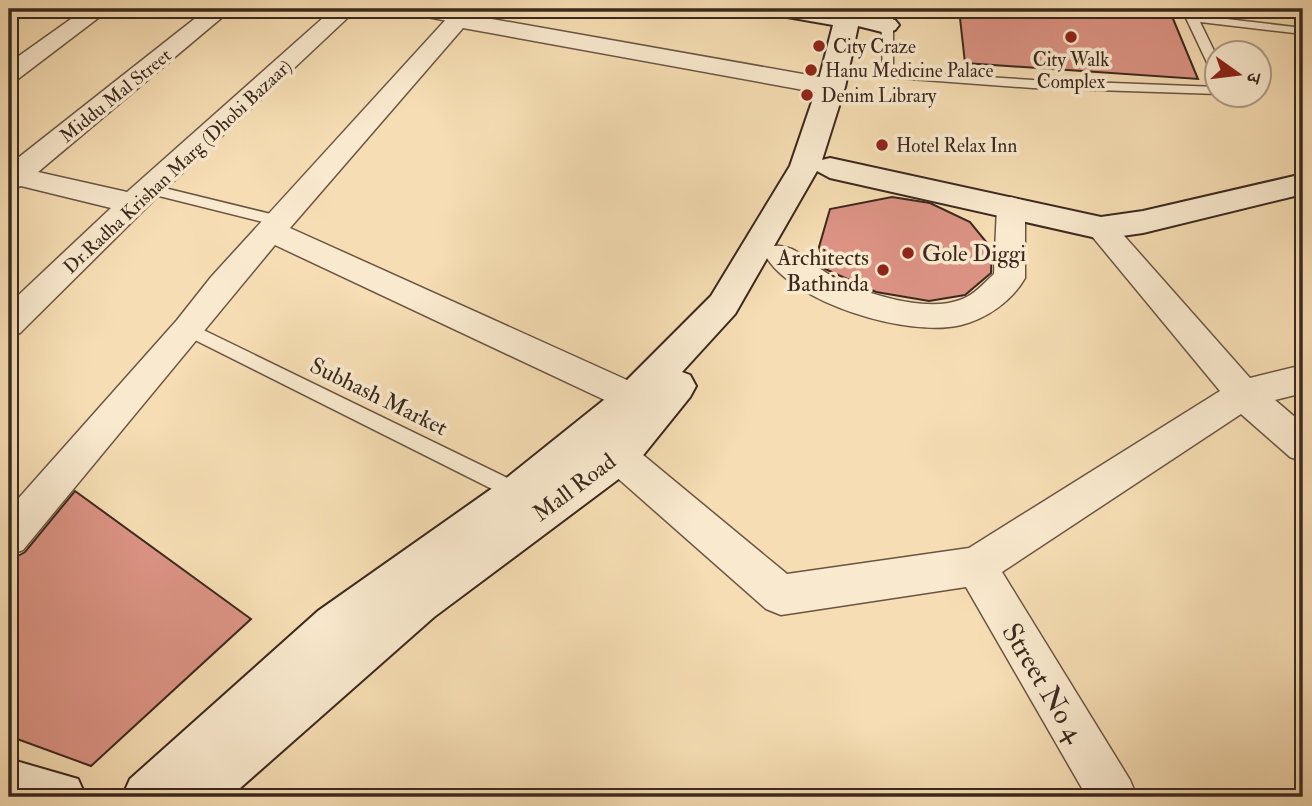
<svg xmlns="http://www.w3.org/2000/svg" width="1312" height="806" viewBox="0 0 1312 806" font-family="'IM FELL Double Pica','Noto Serif Devanagari',serif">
<rect width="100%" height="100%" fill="#f6ddb3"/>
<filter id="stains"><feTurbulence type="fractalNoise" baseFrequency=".00286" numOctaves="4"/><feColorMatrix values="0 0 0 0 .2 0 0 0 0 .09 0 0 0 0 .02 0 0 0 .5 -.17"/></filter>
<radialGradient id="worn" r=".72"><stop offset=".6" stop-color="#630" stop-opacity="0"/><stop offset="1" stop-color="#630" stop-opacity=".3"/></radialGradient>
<path fill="#dc9384" stroke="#3b281e" stroke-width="2" d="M 959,9 L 1169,9 L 1198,79 L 965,63 Z
M 892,197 L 930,203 L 970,222 L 992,249 L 991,273 L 965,295 L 929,301 L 876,292 L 825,269 L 819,247 L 830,209 Z
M 75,491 L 251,619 L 91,766 L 9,736 L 9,561 L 25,552 Z"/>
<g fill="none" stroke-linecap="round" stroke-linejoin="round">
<defs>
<path id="lane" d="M 397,9 L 418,9 L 464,20 L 458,23 L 402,12 Z
M 881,9 L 893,9 L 893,71 L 1033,80 L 1218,87 L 1219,94 L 1033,88 L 883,77 Z
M 1192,15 L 1303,28 L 1303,34 L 1200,22 L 1218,59 L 1218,77 L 1212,73 L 1186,18 Z
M 148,184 L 279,216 L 286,221 L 279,226 L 143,192 L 143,186 Z
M 189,323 L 526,487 L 528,493 L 526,499 L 519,502 L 512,499 L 183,334 L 181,329 Z"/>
<path id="street" d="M 9,9 L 21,9 L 18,14 L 9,16 Z
M 85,9 L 110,9 L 18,79 L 9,81 L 9,63 Z
M 207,9 L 232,9 L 38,172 L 127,192 L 333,9 L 357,9 L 158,196 L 20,333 L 9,337 L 9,304 L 111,208 L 21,186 L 9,190 L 9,165 Z
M 458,13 L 831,79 L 840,82 L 844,87 L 840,92 L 831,95 L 463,28 L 290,228 L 669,399 L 675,409 L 669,419 L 657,424 L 645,419 L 275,245 L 23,550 L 9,555 L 9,509 L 177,320 L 211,277 L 450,15 Z
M 1011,197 L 1021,200 L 1025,207 L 1025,278 C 1012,301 986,319 961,325 C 909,338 792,303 765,255 L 769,247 C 793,240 810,264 830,275 C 860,293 925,313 960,300 C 973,296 984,283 994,274 L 997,207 L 1001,200 Z
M 1101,218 L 1111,221 L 1250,378 L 1303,365 L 1303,393 L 1275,400 L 1303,424 L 1303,462 L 1290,457 L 1241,414 L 1002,572 L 1130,780 L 1137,797 L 1087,797 L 966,587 L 781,615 L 766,609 L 605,467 L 600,456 L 605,445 L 618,440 L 631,445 L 787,574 L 969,548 L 1220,391 L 1091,235 L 1086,228 L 1091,221 Z"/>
<path id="secondary" d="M 767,9 L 861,9 L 860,18 L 868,15 L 895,20 L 899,25 L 895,30 L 886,33 L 858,26 L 845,87 L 822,160 L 830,158 L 1101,217 L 1143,211 L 1303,174 L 1303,194 L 1143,233 L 1101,239 L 830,178 L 817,171 L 735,314 L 682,372 L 690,375 L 696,386 L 690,397 L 632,469 L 434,617 L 230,797 L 122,797 L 130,779 L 318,611 L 504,480 L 620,387 L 711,296 L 790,166 L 817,87 L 833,25 L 770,14 Z
M 9,759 L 78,779 L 86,797 L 9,797 Z"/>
</defs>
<use href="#lane" stroke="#6a5543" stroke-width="3"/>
<use href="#street" stroke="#6a5543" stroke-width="3"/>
<use href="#secondary" stroke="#3b281e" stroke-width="4"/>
<use href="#lane" fill="#f9e9ce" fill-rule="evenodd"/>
<use href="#street" fill="#f9e9ce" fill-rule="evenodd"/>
<use href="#secondary" fill="#f9e9ce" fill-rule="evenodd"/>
</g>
<g fill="#8f2418" stroke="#f9e9ce" stroke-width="2.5">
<circle cx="1071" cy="37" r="7"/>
<circle cx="819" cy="46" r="7"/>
<circle cx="811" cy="70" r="7"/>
<circle cx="807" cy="95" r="7"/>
<circle cx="882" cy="145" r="7"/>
<circle cx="908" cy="253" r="7"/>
<circle cx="883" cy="270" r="7"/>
</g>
<g text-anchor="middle" stroke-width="7" stroke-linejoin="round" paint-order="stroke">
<g font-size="19" fill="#3b281e" stroke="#f9e9ce" text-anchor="start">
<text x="833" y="53">City Craze</text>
<text x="1071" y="66" text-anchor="middle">City Walk<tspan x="1071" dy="22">Complex</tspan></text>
<text x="825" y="77">Hanu Medicine Palace</text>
<text x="821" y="102">Denim Library</text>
<text x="896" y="152">Hotel Relax Inn</text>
</g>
<g font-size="19" fill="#3b281e" stroke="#f9e9ce">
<text transform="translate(115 95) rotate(-39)" y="7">Middu Mal Street</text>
<text transform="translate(177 166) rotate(-43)" y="7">Dr.Radha Krishan Marg (Dhobi Bazaar)</text>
</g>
<g font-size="23" fill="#3b281e" stroke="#f9e9ce" text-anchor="start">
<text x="922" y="261">Gole Diggi</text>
<text x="869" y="265" text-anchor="end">Architects<tspan x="869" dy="26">Bathinda</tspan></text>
</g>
<g font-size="23" fill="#3b281e" stroke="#f9e9ce">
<text transform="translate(379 396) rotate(26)" y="8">Subhash Market</text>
<text transform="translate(574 487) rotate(-37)" y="8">Mall Road</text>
</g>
<g font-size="28" fill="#3b281e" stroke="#f9e9ce">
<text transform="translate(1044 682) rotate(59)" y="10">Street No 4</text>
</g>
</g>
<rect width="1312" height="806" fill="none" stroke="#f6ddb3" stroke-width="35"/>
<rect x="10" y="10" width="1291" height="785" fill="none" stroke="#3b281e" stroke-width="3.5"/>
<rect x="18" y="18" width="1277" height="771" fill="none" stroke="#3b281e" stroke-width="2"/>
<g transform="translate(1238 74) rotate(104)"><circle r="33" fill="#f9e9ce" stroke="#ad9c88" stroke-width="2"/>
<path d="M0-5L12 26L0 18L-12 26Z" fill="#8f2418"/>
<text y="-10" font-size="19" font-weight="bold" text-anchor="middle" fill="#3b281e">उ</text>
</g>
<rect width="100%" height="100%" filter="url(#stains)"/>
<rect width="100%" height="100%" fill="url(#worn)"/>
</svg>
